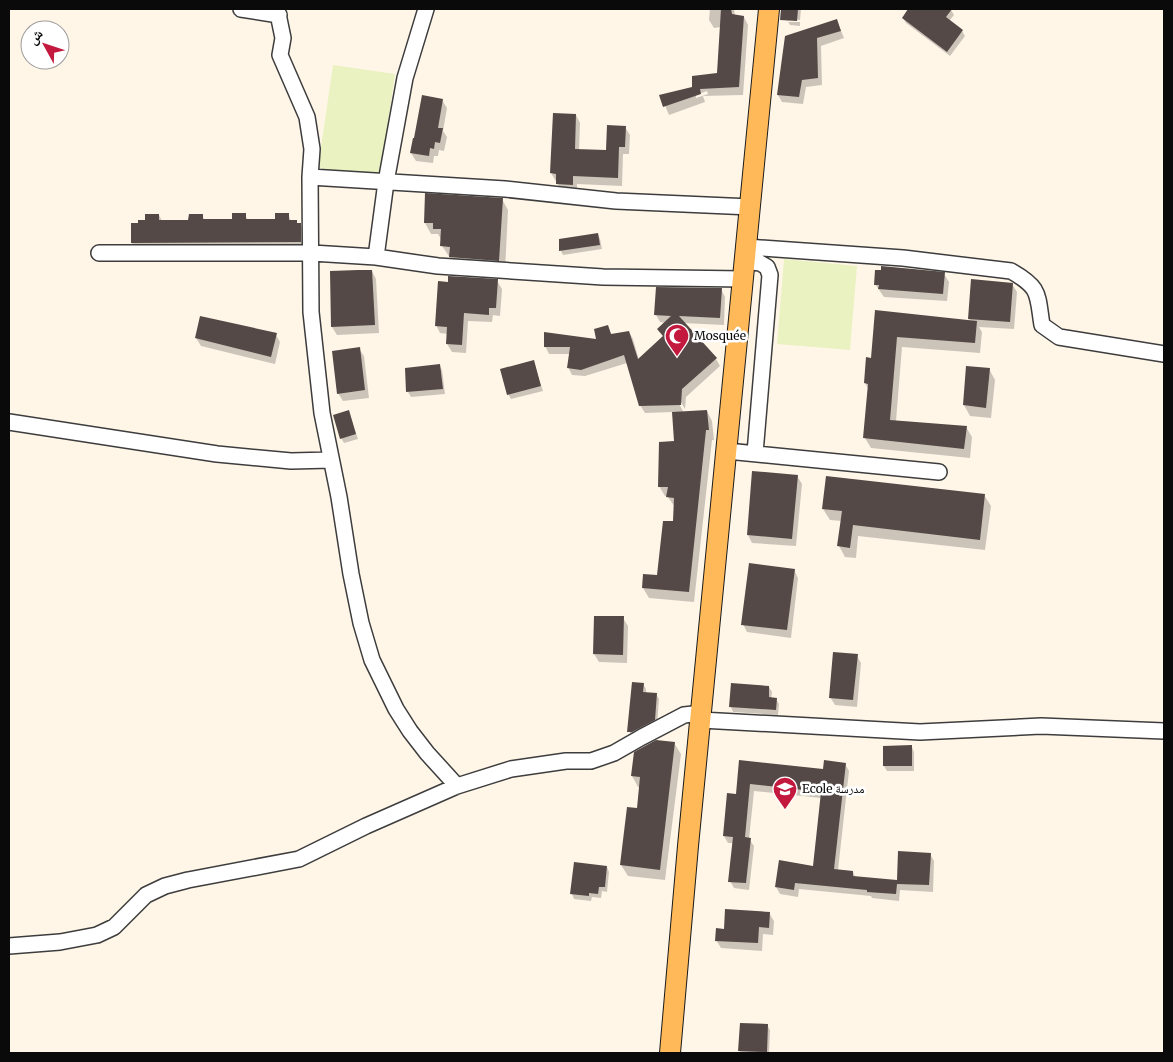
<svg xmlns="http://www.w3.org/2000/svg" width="1173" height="1062" viewBox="0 0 1173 1062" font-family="Merriweather,'Noto Naskh Arabic',serif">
<rect width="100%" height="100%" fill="#fff6e8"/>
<path fill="#eaf2c1" d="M 333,65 L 395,74 L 380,177 L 318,168 Z
M 784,259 L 857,266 L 850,350 L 777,344 Z"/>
<path fill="#0003" fill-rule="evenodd" d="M 710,9 L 734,9 L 735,16 L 744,17 L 748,25 L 743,95 L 703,96 L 705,102 L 669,115 L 661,96 L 693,88 L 719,74 L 721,27 L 714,28 L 709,20 ZM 707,91 L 708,94 L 696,98 L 696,95 Z
M 788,9 L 801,9 L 800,20 L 788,19 L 788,22 L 800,22 L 800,26 L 790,25 L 787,20 Z
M 910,9 L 949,9 L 951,10 L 954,15 L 949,21 L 962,31 L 965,36 L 950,56 L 906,23 L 903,18 Z
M 837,21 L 844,38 L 821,46 L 822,85 L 806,87 L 803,104 L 782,102 L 778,95 L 786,37 Z
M 442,100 L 447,108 L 443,131 L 447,137 L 444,151 L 439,150 L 438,156 L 434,156 L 433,163 L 416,161 L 411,153 Z
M 576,115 L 580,123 L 579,151 L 607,152 L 625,127 L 630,135 L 629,154 L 623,154 L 622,186 L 577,184 L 577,192 L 562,191 L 551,173 Z
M 502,199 L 508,210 L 505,271 L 457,268 L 442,246 L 441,239 L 438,234 L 431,234 L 425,223 Z
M 288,214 L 291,221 L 300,224 L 303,229 L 303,247 L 135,248 L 132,243 L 140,224 L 159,215 L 162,221 L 190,221 L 202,215 L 205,221 L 233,220 L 245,215 L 248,220 L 276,220 Z
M 598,234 L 600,239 L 602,249 L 563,255 L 561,251 L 561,240 Z
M 372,271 L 376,279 L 379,333 L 337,335 L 332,327 Z
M 944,274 L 949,282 L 947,301 L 884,297 L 875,284 Z
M 497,281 L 502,289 L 500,316 L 493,315 L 492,322 L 468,321 L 466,353 L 452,352 L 447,344 L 448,334 L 440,333 L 436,325 L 449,283 Z
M 1012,284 L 1017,292 L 1014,329 L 979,327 L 982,332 L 980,353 L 902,347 L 896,421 L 966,427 L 972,437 L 970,458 L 871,448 L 865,438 L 869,390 L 865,383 L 872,359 L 876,312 L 971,321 L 969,319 Z
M 721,289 L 725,297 L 724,325 L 683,323 L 716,359 L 720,366 L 686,397 L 685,409 L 679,399 L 677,400 L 684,413 L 707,411 L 712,421 L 714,440 L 712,440 L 694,602 L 649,598 L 643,588 L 659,576 L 674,522 L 675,507 L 667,496 L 665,496 L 659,486 L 675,442 L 673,412 L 645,413 L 640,405 L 627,363 L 585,376 L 572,375 L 568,367 L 570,354 L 549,354 L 545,346 L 598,341 L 607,326 L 612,335 L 629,332 L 633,339 L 639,360 L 663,336 L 658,329 L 666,323 L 660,322 L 656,315 Z
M 276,335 L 280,342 L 275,364 L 201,346 L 196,338 Z
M 359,349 L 364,356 L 369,398 L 343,401 L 338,393 Z
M 533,361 L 543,391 L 511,399 L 508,394 Z
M 439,365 L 442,370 L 445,394 L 411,397 L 408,392 L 407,369 Z
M 967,367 L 989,369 L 995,380 L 991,418 L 970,416 L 964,405 Z
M 349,412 L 358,439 L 344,443 L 341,438 Z
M 797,476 L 802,484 L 796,546 L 752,543 L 748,535 Z
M 984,495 L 991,506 L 985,550 L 858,536 L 856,558 L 845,557 L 839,546 L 842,521 L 830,520 L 823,509 Z
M 794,570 L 798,578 L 791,638 L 747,632 L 743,624 Z
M 623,618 L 628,626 L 627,663 L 599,662 L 594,654 Z
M 857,656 L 861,663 L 857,707 L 835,705 L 830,697 Z
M 643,684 L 646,689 L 646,694 L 656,694 L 659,699 L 657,725 L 632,736 L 629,731 Z
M 769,687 L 772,692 L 771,699 L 776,699 L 779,704 L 778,715 L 733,712 L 731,707 Z
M 674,743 L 681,754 L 665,880 L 628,876 L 621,865 L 628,808 L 638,809 L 640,787 L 638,787 L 632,776 Z
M 912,747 L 914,752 L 914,771 L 887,771 L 884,766 Z
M 740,762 L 824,770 L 845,764 L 849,771 L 838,870 L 853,872 L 856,878 L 898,882 L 930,854 L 934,861 L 933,892 L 900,890 L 899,901 L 872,898 L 871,896 L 799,889 L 798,897 L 780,894 L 776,887 L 814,867 L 821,798 L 754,791 L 749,839 L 754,846 L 749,890 L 734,888 L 730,881 L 733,843 L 728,843 L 724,836 L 737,795 Z
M 607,867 L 609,872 L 607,892 L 602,891 L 601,898 L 592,897 L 591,901 L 574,899 L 572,894 Z
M 769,913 L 774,921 L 773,935 L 763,934 L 762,951 L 721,948 L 716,940 L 725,930 Z
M 767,1025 L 770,1030 L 769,1053 L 741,1053 L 739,1050 Z"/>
<path fill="#544946" d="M 721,9 L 731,9 L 732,14 L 744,16 L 739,87 L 700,89 L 701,94 L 663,107 L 659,95 L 692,87 L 692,76 L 717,73 Z
M 781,9 L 798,9 L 797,21 L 780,20 Z
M 908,9 L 952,9 L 946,17 L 963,30 L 947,52 L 902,18 Z
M 837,19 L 841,31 L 817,38 L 818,78 L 802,80 L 799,97 L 777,95 L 785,36 Z
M 422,95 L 443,99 L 438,128 L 443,128 L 440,143 L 435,142 L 434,149 L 430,148 L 429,156 L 410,153 L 413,138 L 414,138 Z
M 553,113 L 576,114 L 575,149 L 606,150 L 607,125 L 626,126 L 625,147 L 619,147 L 618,178 L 573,176 L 573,185 L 556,184 L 556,174 L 550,173 Z
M 425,193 L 503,198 L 499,261 L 449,257 L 450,247 L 440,246 L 441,229 L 433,229 L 433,223 L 424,223 Z
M 232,213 L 246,213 L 246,219 L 275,219 L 275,213 L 289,213 L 289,220 L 297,220 L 297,223 L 301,223 L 301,242 L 131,243 L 131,223 L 138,223 L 138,220 L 145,220 L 145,214 L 159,214 L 159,220 L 188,220 L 189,214 L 203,214 L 203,219 L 232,219 Z
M 598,233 L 600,245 L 559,251 L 559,239 Z
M 881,266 L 945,272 L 943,294 L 878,289 L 879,285 L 874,285 L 875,270 L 881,270 Z
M 358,270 L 372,270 L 375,325 L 331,327 L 330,271 Z
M 448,276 L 498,279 L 496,308 L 489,308 L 489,315 L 464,313 L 462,345 L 446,344 L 447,327 L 435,326 L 438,281 L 448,282 Z
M 971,279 L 1013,283 L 1010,322 L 968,319 Z
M 656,287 L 722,288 L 720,318 L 679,316 L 717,358 L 682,389 L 681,405 L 639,406 L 624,355 L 581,370 L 567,368 L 570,347 L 544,347 L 544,332 L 596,339 L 594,329 L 608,325 L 611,334 L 629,331 L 638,359 L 663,336 L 657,329 L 671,316 L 654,315 Z
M 875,310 L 977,321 L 975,343 L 897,337 L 890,420 L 967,426 L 964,449 L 863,438 L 868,384 L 864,383 L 866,357 L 871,358 Z
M 200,316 L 277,333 L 271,357 L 195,338 Z
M 360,347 L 365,390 L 337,394 L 332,351 Z
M 534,360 L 541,386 L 507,395 L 500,369 Z
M 440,364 L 443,389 L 406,392 L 405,368 Z
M 966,366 L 990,368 L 986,408 L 963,405 Z
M 349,410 L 356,434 L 340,439 L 333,415 Z
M 707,410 L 709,430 L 706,430 L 689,592 L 642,588 L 643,574 L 657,575 L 663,521 L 673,521 L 674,498 L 666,497 L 668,487 L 658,487 L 659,442 L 674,441 L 672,412 Z
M 752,471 L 798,475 L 792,539 L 747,535 Z
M 826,476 L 985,494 L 980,540 L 853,525 L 850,548 L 837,546 L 842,511 L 822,509 Z
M 749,563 L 795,569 L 787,630 L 741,625 Z
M 594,616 L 624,616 L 623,655 L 593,654 Z
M 833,652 L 858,654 L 853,700 L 829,698 Z
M 632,682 L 644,683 L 643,692 L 657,693 L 655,720 L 632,732 L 627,732 Z
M 731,683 L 769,686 L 769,697 L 777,698 L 776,710 L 729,707 Z
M 656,740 L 675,742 L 660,870 L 620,865 L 627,807 L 637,808 L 640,777 L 631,776 L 634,752 Z
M 912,745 L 912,766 L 883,766 L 883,746 Z
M 739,760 L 823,769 L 824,760 L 846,763 L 834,869 L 853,871 L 853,876 L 897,880 L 898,851 L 931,853 L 929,885 L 897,884 L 896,894 L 867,892 L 867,890 L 795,883 L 794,890 L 775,887 L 779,860 L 813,866 L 821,792 L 750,784 L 745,837 L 751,838 L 746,883 L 728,882 L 733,837 L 723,836 L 727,793 L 736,794 Z
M 574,862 L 607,866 L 605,887 L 599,887 L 598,894 L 589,893 L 589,896 L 570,894 Z
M 725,909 L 770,912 L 769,928 L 759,927 L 758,943 L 715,941 L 716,928 L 724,929 Z
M 740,1023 L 768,1024 L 767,1052 L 738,1051 Z"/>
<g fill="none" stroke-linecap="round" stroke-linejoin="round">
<defs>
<path id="minor" d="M 241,9 L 279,15
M 277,9 L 283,38 L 280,55 L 307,117 L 312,149 L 310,177 L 505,189 L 616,201 L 751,207
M 310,177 L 311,312 L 322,413 L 339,497 L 351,574 L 361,623 L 372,660 L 396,709 L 410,731 L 427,753 L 457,786
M 747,247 L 903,258 L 1011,271 C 1041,288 1037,294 1042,325 L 1059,337 L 1164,354
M 99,253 L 312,253 L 376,257 L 386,182 L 405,78 L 426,9
M 376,257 L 438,266 L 603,277 L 743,279
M 745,261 L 760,263 L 767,267 L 770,275 L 755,453
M 9,422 L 217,454 L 291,461 L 331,460
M 727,451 L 939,472
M 701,720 L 920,732 L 1041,726 L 1164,731
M 9,946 L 60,942 L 97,935 L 114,927 L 146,895 L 165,886 L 188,880 L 299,859 L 366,826 L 457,786 L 511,769 L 566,761 L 591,761 L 614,753 L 642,737 L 684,715 L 702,713"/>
<path id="major" d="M 670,1053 L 688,846 L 769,9"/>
</defs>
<use href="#minor" stroke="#3d3d3d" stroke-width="18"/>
<use href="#major" stroke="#1b1b1b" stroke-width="22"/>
<use href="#minor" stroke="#fff" stroke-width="15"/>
<use href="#major" stroke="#ffb958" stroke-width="20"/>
</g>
<defs>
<symbol id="mosque-pin" viewBox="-11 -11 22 30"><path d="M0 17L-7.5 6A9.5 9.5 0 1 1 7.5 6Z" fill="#c3193f" stroke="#fff"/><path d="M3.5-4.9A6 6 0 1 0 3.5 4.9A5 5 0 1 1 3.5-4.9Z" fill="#fff"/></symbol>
<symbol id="school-pin" viewBox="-11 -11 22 30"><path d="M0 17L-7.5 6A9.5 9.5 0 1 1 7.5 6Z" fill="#c3193f" stroke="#fff"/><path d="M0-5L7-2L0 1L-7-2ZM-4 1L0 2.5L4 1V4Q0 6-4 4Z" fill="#fff"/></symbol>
</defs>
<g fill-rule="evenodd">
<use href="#mosque-pin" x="663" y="322" width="28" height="38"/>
<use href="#school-pin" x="771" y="775" width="28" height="38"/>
</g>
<g text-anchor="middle" stroke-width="5" stroke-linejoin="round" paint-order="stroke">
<g font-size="12" fill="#0a0a0a" stroke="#fff" text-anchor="start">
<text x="694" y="340">Mosquée</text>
<text x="802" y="793">Ecole مدرسة</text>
</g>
</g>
<rect width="1173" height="1062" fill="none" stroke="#0a0a0a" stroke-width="20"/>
<g transform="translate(45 45) rotate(310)"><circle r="24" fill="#ffffff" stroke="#9d9d9d"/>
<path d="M0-4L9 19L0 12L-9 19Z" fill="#c3193f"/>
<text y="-8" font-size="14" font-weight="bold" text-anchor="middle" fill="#0a0a0a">ش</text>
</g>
</svg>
